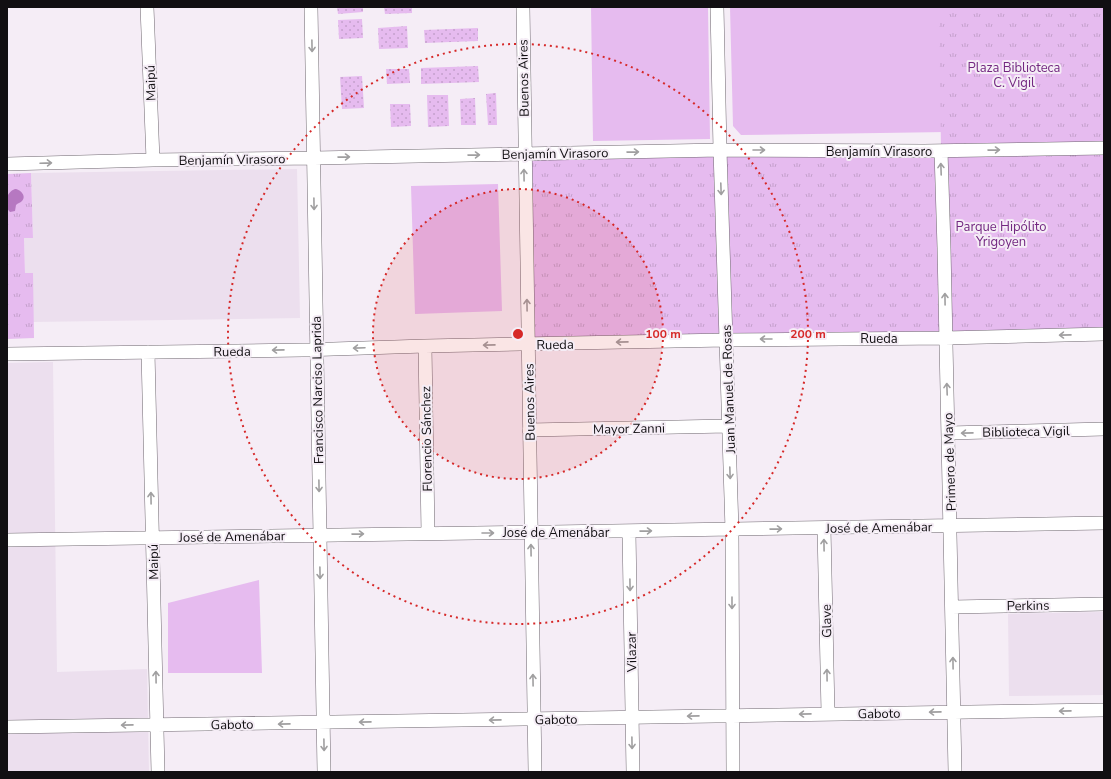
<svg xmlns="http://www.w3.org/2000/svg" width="1111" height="779" viewBox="0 0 1111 779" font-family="'Nunito Sans',sans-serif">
<defs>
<pattern id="park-tufts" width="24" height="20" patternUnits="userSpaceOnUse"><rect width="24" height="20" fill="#e6bbef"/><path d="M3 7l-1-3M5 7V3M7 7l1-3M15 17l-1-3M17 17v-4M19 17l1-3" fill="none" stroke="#c4a0cc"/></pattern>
<pattern id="garden-dots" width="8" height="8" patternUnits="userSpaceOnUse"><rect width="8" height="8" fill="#e6bbef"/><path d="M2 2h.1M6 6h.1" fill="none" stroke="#c4a0cc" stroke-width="1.8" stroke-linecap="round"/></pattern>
</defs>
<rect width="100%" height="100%" fill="#f5edf6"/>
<path fill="#ecdfee" d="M 297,169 L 300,318 L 33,322 L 33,273 L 25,273 L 24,238 L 33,238 L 31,173 Z
M 53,362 L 57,672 L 147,669 L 149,772 L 7,772 L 7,363 Z
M 1104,612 L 1104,695 L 1009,696 L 1008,614 Z"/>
<path fill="#e6bbef" d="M 591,7 L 708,7 L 710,139 L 593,141 Z
M 730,7 L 945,7 L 947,132 L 741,135 L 733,126 Z
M 498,184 L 502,311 L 415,314 L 411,186 Z
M 259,580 L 262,673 L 168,673 L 168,603 Z"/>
<path fill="url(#park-tufts)" d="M 939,7 L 1104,7 L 1104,334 L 528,344 L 524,154 L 941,151 Z
M 31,173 L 33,238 L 24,238 L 25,273 L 33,273 L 34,338 L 7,339 L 7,174 Z"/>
<path fill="url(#garden-dots)" d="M 337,7 L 363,7 L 363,12 L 338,14 Z
M 384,7 L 412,7 L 412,13 L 385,14 Z
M 362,19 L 363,38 L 339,39 L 338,20 Z
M 407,26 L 408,48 L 379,49 L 378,28 Z
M 478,28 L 478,41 L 425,43 L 424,30 Z
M 478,66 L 479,82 L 421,84 L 421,68 Z
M 386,69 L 409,69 L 410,83 L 387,84 Z
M 362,76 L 364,108 L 342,109 L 340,77 Z
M 496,93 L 497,125 L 488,125 L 486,94 Z
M 427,95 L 448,95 L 449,126 L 428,127 Z
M 475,98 L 476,125 L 461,125 L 460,99 Z
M 390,104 L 410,104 L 411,126 L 391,127 Z"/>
<path fill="#b678c1" d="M 15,189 C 20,189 27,196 22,201 C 20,203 18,203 16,205 L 15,211 L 10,212 C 3,205 6,192 15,189 Z"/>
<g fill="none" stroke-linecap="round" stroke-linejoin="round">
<defs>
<path id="minor" d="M 147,7 L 153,160
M 311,7 L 324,772
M 523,7 L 535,772
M 717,7 L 720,150 L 732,530 L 733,772
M 941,151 L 944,248 L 955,772
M 7,164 L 153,160 L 314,158 L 720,150 L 924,151 L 1104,148
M 425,346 L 428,533
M 148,352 L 158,772
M 7,354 L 303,350 L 425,346 L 726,340 L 945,338 L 1104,334
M 529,430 L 728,426
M 948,433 L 1104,429
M 824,528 L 828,713
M 629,532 L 633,772
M 7,540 C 373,533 738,531 1104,523
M 952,607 L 1104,604
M 7,727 L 1104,710"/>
</defs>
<use href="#minor" stroke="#706971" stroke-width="14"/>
<use href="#minor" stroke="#fff" stroke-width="13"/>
</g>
<defs><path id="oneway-shaft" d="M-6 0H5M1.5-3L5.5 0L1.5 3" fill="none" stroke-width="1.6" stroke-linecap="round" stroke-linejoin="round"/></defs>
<g stroke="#a09fa0">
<use href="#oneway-shaft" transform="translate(312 46) rotate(89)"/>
<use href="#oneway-shaft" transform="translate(759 150)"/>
<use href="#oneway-shaft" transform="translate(994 150) rotate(-1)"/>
<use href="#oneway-shaft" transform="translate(633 152) rotate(-1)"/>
<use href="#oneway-shaft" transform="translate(474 155) rotate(-1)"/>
<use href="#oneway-shaft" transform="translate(344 157) rotate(-1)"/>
<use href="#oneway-shaft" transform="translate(46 163) rotate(-2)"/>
<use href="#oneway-shaft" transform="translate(941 169) rotate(-92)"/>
<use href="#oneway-shaft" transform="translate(524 175) rotate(-91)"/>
<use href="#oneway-shaft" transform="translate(721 189) rotate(88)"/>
<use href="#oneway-shaft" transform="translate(314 204) rotate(89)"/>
<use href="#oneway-shaft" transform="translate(945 299) rotate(-91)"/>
<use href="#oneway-shaft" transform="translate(527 305) rotate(-91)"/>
<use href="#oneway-shaft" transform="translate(1065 335) rotate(179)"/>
<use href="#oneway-shaft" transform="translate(766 339) rotate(180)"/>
<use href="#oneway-shaft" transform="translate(622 342) rotate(179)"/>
<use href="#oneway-shaft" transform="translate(489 345) rotate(179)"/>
<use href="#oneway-shaft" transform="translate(359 348) rotate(178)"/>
<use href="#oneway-shaft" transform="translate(278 350) rotate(179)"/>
<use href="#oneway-shaft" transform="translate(947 389) rotate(-92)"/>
<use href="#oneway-shaft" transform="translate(967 433) rotate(179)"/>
<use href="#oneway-shaft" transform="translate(730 473) rotate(88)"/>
<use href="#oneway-shaft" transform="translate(319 486) rotate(89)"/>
<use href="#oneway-shaft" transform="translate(151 498) rotate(-91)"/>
<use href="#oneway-shaft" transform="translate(776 529) rotate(-1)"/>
<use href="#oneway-shaft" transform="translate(646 531) rotate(-1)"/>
<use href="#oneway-shaft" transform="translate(488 533)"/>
<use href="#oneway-shaft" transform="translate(358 534) rotate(-1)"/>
<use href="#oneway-shaft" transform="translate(824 545) rotate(-91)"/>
<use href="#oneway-shaft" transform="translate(531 550) rotate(-91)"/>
<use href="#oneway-shaft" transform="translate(320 573) rotate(89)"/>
<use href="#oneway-shaft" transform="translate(630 585) rotate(89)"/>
<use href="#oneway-shaft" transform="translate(732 603) rotate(90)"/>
<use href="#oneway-shaft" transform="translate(953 663) rotate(-91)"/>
<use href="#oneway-shaft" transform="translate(827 675) rotate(-91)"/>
<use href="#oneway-shaft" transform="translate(156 677) rotate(-91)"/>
<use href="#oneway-shaft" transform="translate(533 680) rotate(-91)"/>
<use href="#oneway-shaft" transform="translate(1065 711) rotate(179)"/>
<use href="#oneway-shaft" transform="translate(935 712) rotate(179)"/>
<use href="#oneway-shaft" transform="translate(805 714) rotate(179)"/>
<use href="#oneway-shaft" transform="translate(693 716) rotate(179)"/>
<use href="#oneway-shaft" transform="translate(495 720) rotate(179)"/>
<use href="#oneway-shaft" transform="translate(365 722) rotate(179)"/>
<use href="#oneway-shaft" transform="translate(284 724) rotate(179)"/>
<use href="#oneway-shaft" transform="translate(127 725) rotate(179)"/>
<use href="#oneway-shaft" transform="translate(632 743) rotate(89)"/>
<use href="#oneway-shaft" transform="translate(324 745) rotate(89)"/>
</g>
<circle cx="518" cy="334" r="145" fill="#d62828" fill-opacity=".12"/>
<g fill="none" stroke="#d62828" stroke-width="2" stroke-dasharray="2 4">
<circle cx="518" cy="334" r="145"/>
<circle cx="518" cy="334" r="290"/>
</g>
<g text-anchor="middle" stroke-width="4" stroke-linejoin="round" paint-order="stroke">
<g font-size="13" fill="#732881" stroke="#f5edf6">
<text x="1014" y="72">Plaza Biblioteca<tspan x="1014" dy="15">C. Vigil</tspan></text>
<text x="1001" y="231">Parque Hipólito<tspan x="1001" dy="15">Yrigoyen</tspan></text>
</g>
<g font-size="13" fill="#110f12" stroke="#f5edf6">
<text transform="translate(523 78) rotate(-91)" y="5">Buenos Aires</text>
<text transform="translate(150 83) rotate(-92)" y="5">Maipú</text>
<text x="879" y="156">Benjamín Virasoro</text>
<text transform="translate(555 153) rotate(-1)" y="5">Benjamín Virasoro</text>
<text transform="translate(232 159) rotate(-1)" y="5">Benjamín Virasoro</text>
<text x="879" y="343">Rueda</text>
<text transform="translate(555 344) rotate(-1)" y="5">Rueda</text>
<text transform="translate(232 351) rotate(-1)" y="5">Rueda</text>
<text transform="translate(728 389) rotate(-92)" y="5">Juan Manuel de Rosas</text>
<text transform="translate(317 390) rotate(-91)" y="5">Francisco Narciso Laprida</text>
<text transform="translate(529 402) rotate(-91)" y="5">Buenos Aires</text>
<text transform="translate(629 428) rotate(-1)" y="5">Mayor Zanni</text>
<text transform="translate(1026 431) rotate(-1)" y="5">Biblioteca Vigil</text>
<text transform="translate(426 439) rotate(-91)" y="5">Florencio Sánchez</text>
<text transform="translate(949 462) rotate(-92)" y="5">Primero de Mayo</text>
<text transform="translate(879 527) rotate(-1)" y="5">José de Amenábar</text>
<text x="556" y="537">José de Amenábar</text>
<text transform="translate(232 536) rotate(-1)" y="5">José de Amenábar</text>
<text transform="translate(153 562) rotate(-91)" y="5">Maipú</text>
<text transform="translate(1028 605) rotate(-1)" y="5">Perkins</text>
<text transform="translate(826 621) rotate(-91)" y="5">Glave</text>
<text transform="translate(631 652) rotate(-91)" y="5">Vilazar</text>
<text transform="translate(879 713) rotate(-1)" y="5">Gaboto</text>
<text transform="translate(556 719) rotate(-1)" y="5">Gaboto</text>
<text transform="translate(232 724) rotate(-1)" y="5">Gaboto</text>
</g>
</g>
<circle cx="518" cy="334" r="6" fill="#d62828" stroke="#f5edf6" stroke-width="2"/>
<g font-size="12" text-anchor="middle" font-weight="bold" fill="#d62828" stroke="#f5edf6" stroke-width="4" stroke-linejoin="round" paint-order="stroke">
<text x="663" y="338">100 m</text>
<text x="808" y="338">200 m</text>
</g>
<rect width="1111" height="779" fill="none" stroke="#110f12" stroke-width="16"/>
</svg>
